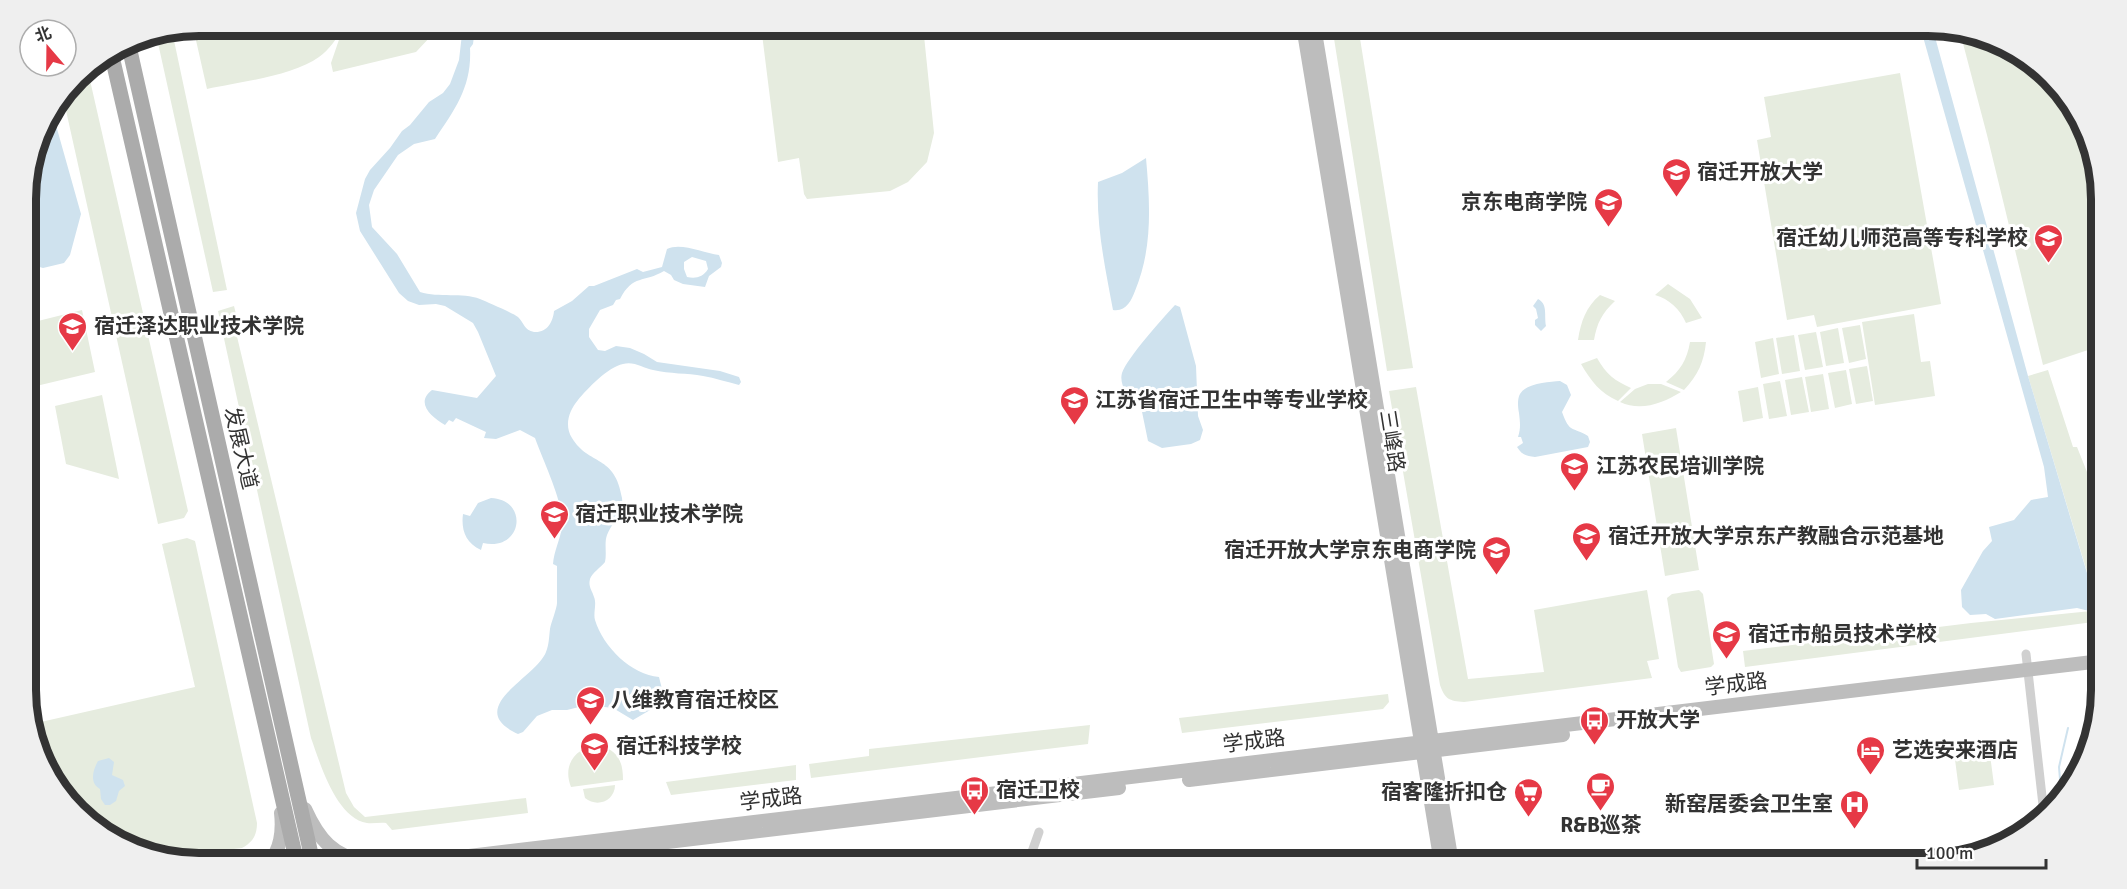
<svg xmlns="http://www.w3.org/2000/svg" width="2127" height="889" viewBox="0 0 2127 889" font-family="Signika,'Noto Sans SC',sans-serif">
<rect width="100%" height="100%" fill="#fff"/>
<path fill="#e6ecdf" d="M 199,26 L 435,26 L 432,35 L 416,52 L 333,72 L 331,63 L 343,28 C 336,39 330,49 319,57 C 293,76 239,82 207,89 L 193,27 Z
M 761,26 L 923,26 L 934,133 L 927,162 L 908,182 L 890,191 L 807,199 L 804,194 L 799,158 L 778,162 Z
M 1332,26 L 1358,26 L 1413,368 L 1387,371 Z
M 172,31 L 227,290 L 213,292 L 156,34 Z
M 1960,32 L 1994,39 L 2065,93 L 2100,176 L 2100,346 L 2043,365 L 1987,135 Z
M 87,67 L 188,511 L 184,518 L 158,524 L 63,97 Z
M 1900,73 L 1941,304 L 1817,327 L 1814,315 L 1787,320 L 1757,140 L 1771,137 L 1764,97 Z
M 1668,284 L 1690,299 L 1702,318 L 1686,323 C 1680,309 1669,299 1655,295 Z
M 1600,295 L 1615,301 C 1602,313 1597,323 1594,340 L 1578,340 C 1581,321 1586,307 1600,295 Z
M 234,306 L 237,318 L 234,324 L 346,793 L 354,807 L 365,817 L 526,798 L 528,813 L 392,830 L 386,823 C 380,822 373,824 367,823 C 336,818 320,763 311,738 L 218,311 Z
M 82,310 L 95,372 L 32,387 L 29,374 L 37,371 L 32,348 L 26,349 L 26,324 Z
M 1914,314 L 1921,362 L 1930,361 L 1935,396 L 1875,405 L 1862,322 Z
M 1860,325 L 1866,359 L 1849,363 L 1842,328 Z
M 1838,328 L 1844,363 L 1826,366 L 1820,332 Z
M 1816,332 L 1823,367 L 1805,370 L 1798,335 Z
M 1794,335 L 1800,371 L 1782,374 L 1776,338 Z
M 1773,338 L 1779,374 L 1761,378 L 1755,342 Z
M 1690,342 L 1706,342 C 1704,362 1698,375 1684,390 L 1666,382 C 1680,371 1687,360 1690,342 Z
M 1597,358 C 1606,374 1615,381 1631,388 L 1618,401 C 1600,393 1591,381 1581,364 Z
M 1867,366 L 1873,401 L 1856,404 L 1849,369 Z
M 1846,370 L 1852,404 L 1835,408 L 1828,373 Z
M 2048,370 L 2073,447 L 2077,447 L 2101,507 L 2101,606 L 2100,601 L 2096,602 L 2028,376 Z
M 1823,374 L 1829,409 L 1811,412 L 1805,377 Z
M 1802,377 L 1809,412 L 1791,415 L 1785,380 Z
M 1780,381 L 1787,416 L 1769,419 L 1763,384 Z
M 1648,384 L 1661,384 L 1681,392 C 1663,403 1641,412 1620,402 L 1635,389 Z
M 1416,387 L 1468,679 L 1544,672 L 1534,610 L 1647,590 L 1659,659 L 1647,661 L 1652,678 L 1464,702 C 1449,701 1445,699 1440,685 L 1389,391 Z
M 1758,387 L 1763,418 L 1743,422 L 1738,391 Z
M 102,395 L 119,479 L 66,464 L 55,406 Z
M 1676,428 L 1699,570 L 1665,576 L 1642,434 Z
M 187,538 L 195,541 L 257,823 C 257,835 253,842 242,848 L 167,857 L 133,850 L 62,796 L 32,724 L 195,687 L 162,544 Z
M 1699,590 L 1703,594 L 1714,664 L 1711,667 L 1681,672 L 1678,667 L 1667,598 L 1672,594 Z
M 2101,610 L 2101,621 L 1745,667 L 1743,651 L 1971,623 Z
M 1388,694 L 1389,702 L 1383,709 L 1182,733 L 1179,718 Z
M 1090,725 L 1088,744 L 811,778 L 809,764 L 869,756 L 869,749 Z
M 599,745 C 618,751 623,761 623,780 L 571,787 C 562,764 576,747 599,745 Z
M 1989,747 L 1994,785 L 1959,790 L 1954,752 Z
M 796,765 L 796,780 L 671,795 L 666,782 Z
M 615,785 C 615,801 597,808 585,798 L 583,789 Z"/>
<path fill="#cfe2ee" fill-rule="evenodd" d="M 1920,26 L 1932,26 L 2028,376 L 2096,603 L 2093,615 L 2089,611 L 2077,608 L 1995,619 L 1986,614 L 1970,615 L 1962,607 L 1961,590 L 1983,551 L 1992,541 L 1989,527 L 2014,520 L 2031,500 L 2048,497 L 2044,467 Z
M 465,30 L 471,31 L 474,36 L 473,44 L 470,48 C 472,86 456,108 435,139 L 414,144 L 398,155 L 374,190 L 369,205 L 372,227 L 397,254 L 420,292 C 439,298 462,292 480,299 C 487,302 513,313 518,317 C 524,323 524,330 534,332 C 547,333 553,322 554,311 L 572,301 L 589,286 L 594,286 L 637,269 L 643,272 L 662,267 L 667,249 C 681,242 703,253 719,255 L 722,263 L 721,267 L 709,276 L 705,287 L 683,284 L 674,280 L 671,275 L 664,271 C 644,283 633,274 620,299 L 616,300 L 613,305 L 600,310 L 589,329 L 589,337 L 598,350 L 605,351 L 616,346 L 630,348 L 644,354 L 657,362 L 720,371 L 739,377 L 741,382 L 739,385 C 727,382 715,378 703,376 C 687,373 670,374 653,370 C 643,368 634,361 623,364 C 608,367 587,389 578,400 C 569,411 564,425 572,438 C 589,466 615,454 622,498 C 624,513 612,522 607,535 C 604,543 607,553 605,562 C 601,567 592,573 590,579 C 588,587 592,590 594,597 C 597,604 593,613 595,620 C 603,647 632,675 659,677 L 664,697 L 657,706 L 633,720 L 613,708 L 587,705 L 567,710 L 552,710 L 537,716 L 523,732 L 518,734 C 462,708 536,678 546,652 C 549,645 549,637 550,629 C 551,623 557,608 557,603 C 557,591 557,578 557,566 L 553,564 C 554,551 560,540 562,527 C 565,505 543,461 535,438 L 520,430 L 496,439 L 484,438 L 486,432 L 456,418 L 453,422 L 449,420 L 445,425 C 431,417 415,403 432,390 L 477,398 L 496,376 L 478,332 L 473,323 L 445,306 L 436,304 L 419,305 L 408,301 L 399,293 L 360,231 L 356,213 L 365,179 L 370,170 L 390,148 L 402,131 L 410,125 L 429,102 L 443,93 L 450,84 L 459,60 L 462,34 ZM 692,257 L 706,261 L 708,269 C 703,277 696,279 687,277 L 684,269 L 684,262 Z
M 52,111 L 81,214 L 70,255 L 64,263 L 43,268 L 26,263 L 26,188 L 44,122 Z
M 1146,158 C 1150,203 1153,248 1135,291 C 1131,301 1126,312 1113,310 C 1105,267 1096,226 1098,182 L 1122,173 Z
M 1538,299 C 1548,304 1544,315 1546,326 L 1541,331 L 1535,325 L 1535,320 L 1538,318 L 1536,309 L 1533,306 Z
M 1175,305 L 1180,307 L 1196,366 L 1198,416 L 1203,430 L 1200,440 L 1191,444 L 1162,448 L 1148,441 L 1140,402 L 1136,397 L 1125,392 C 1123,386 1120,380 1122,373 C 1127,358 1163,318 1175,305 Z
M 1560,381 L 1567,385 L 1571,395 L 1562,412 C 1570,434 1572,426 1588,436 L 1590,442 L 1588,447 L 1535,457 C 1526,456 1522,455 1517,447 L 1523,443 L 1521,437 L 1518,437 C 1521,428 1520,422 1519,413 C 1518,408 1517,399 1520,394 C 1526,383 1549,382 1560,381 Z
M 491,498 C 530,500 522,552 483,543 L 481,550 C 465,543 461,529 463,514 L 470,516 L 478,503 Z
M 109,758 L 114,762 L 112,775 L 123,780 L 125,786 L 119,791 L 116,801 L 110,805 L 105,805 L 101,799 L 100,789 C 89,783 93,770 98,761 Z"/>
<g fill="none" stroke-linecap="round" stroke-linejoin="round">
<path stroke="#cfe2ee" stroke-width="2" d="M 2061,792 L 2059,767 L 2068,728"/>
<path stroke="#d0d0d0" stroke-width="9" d="M 2026,654 L 2044,814
M 1028,863 L 1039,832"/>
<path stroke="#bdbdbd" stroke-width="14" d="M 1303,26 L 1441,863
M 1314,26 L 1452,863
M 1189,780 L 1563,735
M 305,809 C 319,840 333,856 367,863
M 268,863 C 281,851 283,830 281,813
M 411,863 L 2101,661
M 492,863 L 1119,788"/>
<path stroke="#ababab" stroke-width="15" d="M 128,42 L 313,863
M 111,52 L 297,863"/>
</g>
<defs>
<symbol id="university-pin" viewBox="-11 -11 22 30"><path d="M0 17L-7.5 6A9.5 9.5 0 1 1 7.5 6Z" fill="#e63946" stroke="#fff"/><path d="M0-5L7-2L0 1L-7-2ZM-4 1L0 2.5L4 1V4Q0 6-4 4Z" fill="#fff"/></symbol>
<symbol id="school-pin" viewBox="-11 -11 22 30"><path d="M0 17L-7.5 6A9.5 9.5 0 1 1 7.5 6Z" fill="#e63946" stroke="#fff"/><path d="M0-5L7-2L0 1L-7-2ZM-4 1L0 2.5L4 1V4Q0 6-4 4Z" fill="#fff"/></symbol>
<symbol id="bus-pin" viewBox="-11 -11 22 30"><path d="M0 17L-7.5 6A9.5 9.5 0 1 1 7.5 6Z" fill="#e63946" stroke="#fff"/><path d="M-5-6H5V4H4V6H2V4H-2V6H-4V4H-5ZM-3.5-4V0h7V-4ZM-3.5 1.2v1.5H-2V1.2ZM2 1.2v1.5H3.5V1.2Z" fill="#fff"/></symbol>
<symbol id="hotel-pin" viewBox="-11 -11 22 30"><path d="M0 17L-7.5 6A9.5 9.5 0 1 1 7.5 6Z" fill="#e63946" stroke="#fff"/><path d="M-6-4.5h1.5V1H6V5H4.5V3h-9V5H-6ZM-4 0a1.8 1.8 0 1 1 3.6 0ZM.5 0V-2.5h3Q6-2.5 6 0Z" fill="#fff"/></symbol>
<symbol id="cafe-pin" viewBox="-11 -11 22 30"><path d="M0 17L-7.5 6A9.5 9.5 0 1 1 7.5 6Z" fill="#e63946" stroke="#fff"/><path d="M-5.5-4.5H6V0H3Q3 3.5 0 3.5H-2.5Q-5.5 3.5-5.5 0ZM3-3.2v2h1.7v-2ZM-6 4.5H4V6H-6Z" fill="#fff"/></symbol>
<symbol id="supermarket-pin" viewBox="-11 -11 22 30"><path d="M0 17L-7.5 6A9.5 9.5 0 1 1 7.5 6Z" fill="#e63946" stroke="#fff"/><path d="M-6-5.5h2.5l.6 2H6L4.5 2H-2.5L-4.4-4H-6ZM-1.5 3.2a1.3 1.3 0 1 0 .1 0ZM3 3.2a1.3 1.3 0 1 0 .1 0Z" fill="#fff"/></symbol>
<symbol id="hospital-pin" viewBox="-11 -11 22 30"><path d="M0 17L-7.5 6A9.5 9.5 0 1 1 7.5 6Z" fill="#e63946" stroke="#fff"/><path d="M-5-5h3v3.5h4V-5h3V5h-3V1.5h-4V5h-3Z" fill="#fff"/></symbol>
</defs>
<g fill-rule="evenodd">
<use href="#university-pin" x="1660" y="156" width="33" height="45"/>
<use href="#university-pin" x="1592" y="186" width="33" height="45"/>
<use href="#university-pin" x="2032" y="222" width="33" height="45"/>
<use href="#university-pin" x="56" y="310" width="33" height="45"/>
<use href="#school-pin" x="1058" y="384" width="33" height="45"/>
<use href="#university-pin" x="1558" y="450" width="33" height="45"/>
<use href="#university-pin" x="538" y="498" width="33" height="45"/>
<use href="#university-pin" x="1570" y="520" width="33" height="45"/>
<use href="#university-pin" x="1480" y="534" width="33" height="45"/>
<use href="#school-pin" x="1710" y="618" width="33" height="45"/>
<use href="#university-pin" x="574" y="684" width="33" height="45"/>
<use href="#bus-pin" x="1578" y="704" width="33" height="45"/>
<use href="#university-pin" x="578" y="730" width="33" height="45"/>
<use href="#hotel-pin" x="1854" y="734" width="33" height="45"/>
<use href="#cafe-pin" x="1584" y="770" width="33" height="45"/>
<use href="#bus-pin" x="958" y="774" width="33" height="45"/>
<use href="#supermarket-pin" x="1512" y="776" width="33" height="45"/>
<use href="#hospital-pin" x="1838" y="788" width="33" height="45"/>
</g>
<g text-anchor="middle" stroke-width="6" stroke-linejoin="round" paint-order="stroke">
<g font-size="21" font-weight="bold" fill="#333" stroke="#fff" text-anchor="start">
<text x="1697" y="179">宿迁开放大学</text>
<text x="1587" y="209" text-anchor="end">京东电商学院</text>
<text x="2028" y="245" text-anchor="end">宿迁幼儿师范高等专科学校</text>
<text x="94" y="333">宿迁泽达职业技术学院</text>
<text x="1095" y="407">江苏省宿迁卫生中等专业学校</text>
<text x="1596" y="473">江苏农民培训学院</text>
<text x="575" y="521">宿迁职业技术学院</text>
<text x="1608" y="543">宿迁开放大学京东产教融合示范基地</text>
<text x="1476" y="557" text-anchor="end">宿迁开放大学京东电商学院</text>
<text x="1748" y="641">宿迁市船员技术学校</text>
<text x="611" y="707">八维教育宿迁校区</text>
<text x="1616" y="727">开放大学</text>
<text x="616" y="753">宿迁科技学校</text>
<text x="1892" y="757">艺选安来酒店</text>
<text x="996" y="797">宿迁卫校</text>
<text x="1507" y="799" text-anchor="end">宿客隆折扣仓</text>
<text x="1833" y="811" text-anchor="end">新窑居委会卫生室</text>
<text x="1601" y="832" text-anchor="middle">R&amp;B巡茶</text>
</g>
<g font-size="21" fill="#333" stroke="#fff">
<text transform="translate(1392 441) rotate(81)" y="7">三峰路</text>
<text transform="translate(241 448) rotate(77)" y="7">发展大道</text>
<text transform="translate(1736 684) rotate(-7)" y="7">学成路</text>
<text transform="translate(1254 741) rotate(-7)" y="7">学成路</text>
<text transform="translate(771 799) rotate(-7)" y="7">学成路</text>
</g>
</g>
<path d="M0 0H2127V889H0ZM199 36H1928A163 163 0 0 1 2091 199V690A163 163 0 0 1 1928 853H199A163 163 0 0 1 36 690V199A163 163 0 0 1 199 36Z" fill="#efefef" fill-rule="evenodd"/>
<path fill="none" stroke="#333" stroke-width="8" d="M199 36H1928A163 163 0 0 1 2091 199V690A163 163 0 0 1 1928 853H199A163 163 0 0 1 36 690V199A163 163 0 0 1 199 36Z"/>
<g transform="translate(48 48) rotate(340)"><circle r="28" fill="#ffffff" stroke="#adadad" stroke-width="1.5"/>
<path d="M0-4.5L10 22L0 15L-10 22Z" fill="#e63946"/>
<text y="-9" font-size="16" font-weight="bold" text-anchor="middle" fill="#333333">北</text>
</g>
<path d="M1917 859v9h129v-9" fill="none" stroke="#333333" stroke-width="3"/>
<text x="1926" y="859" font-size="18" fill="#333333" stroke="#ffffff" stroke-width="4.5" paint-order="stroke">100 m</text>
</svg>
